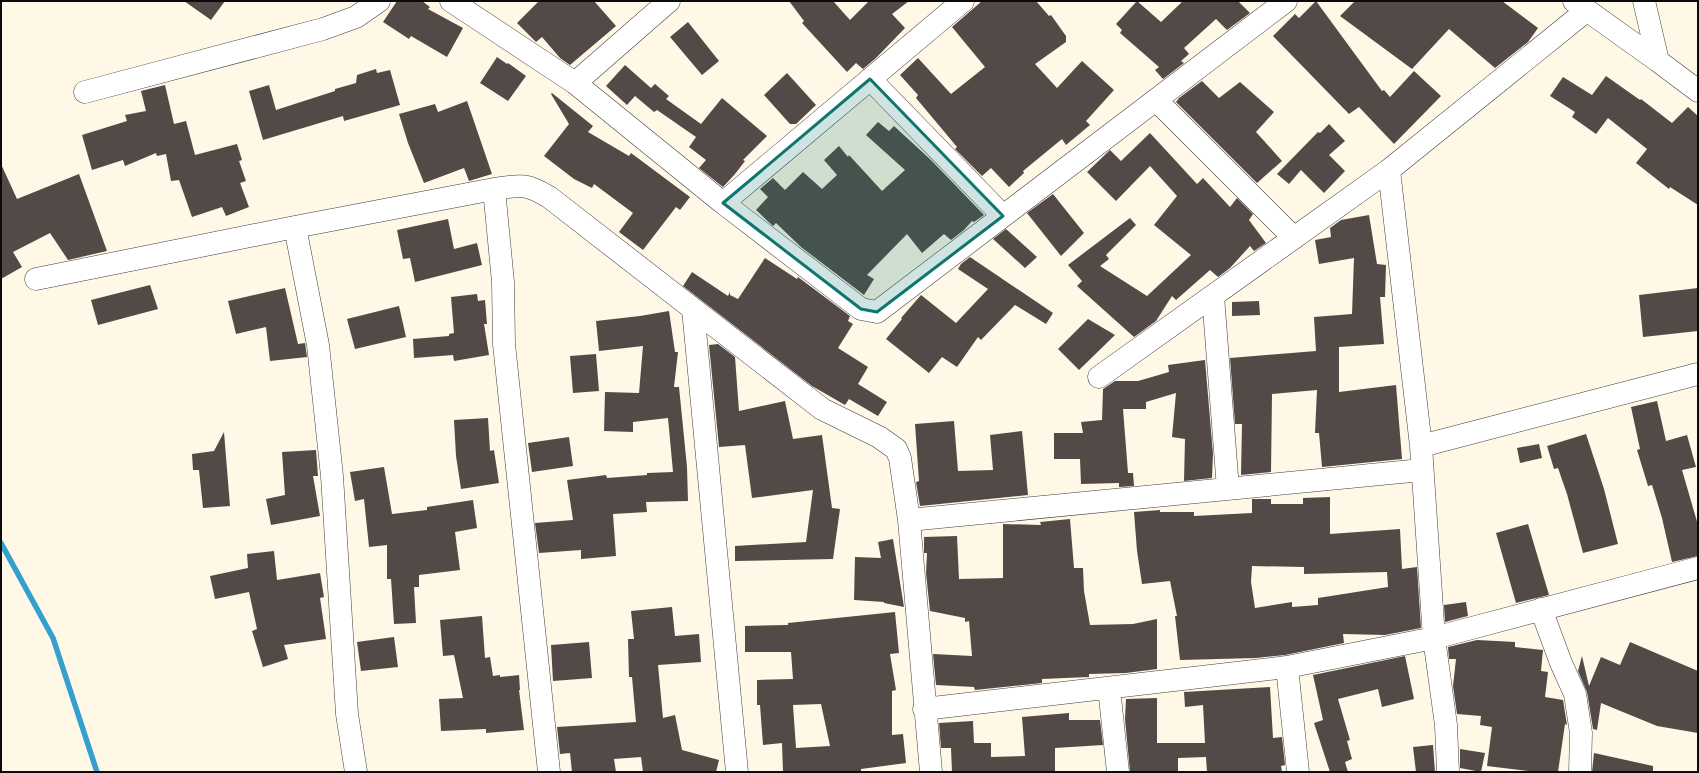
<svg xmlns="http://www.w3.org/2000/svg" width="1699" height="773" viewBox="0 0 1699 773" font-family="'Source Serif 4',serif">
<rect width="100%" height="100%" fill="#fff8e7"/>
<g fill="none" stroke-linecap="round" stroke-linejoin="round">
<path stroke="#33a0cd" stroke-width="5.5" d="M 1,543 L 53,638 L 97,772"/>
</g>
<path fill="#534a47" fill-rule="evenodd" d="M 184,1 L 225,1 L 211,20 Z
M 397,1 L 422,1 L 430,7 L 428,9 L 463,28 L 447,57 L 411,36 L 409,39 L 383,22 Z
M 539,1 L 594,1 L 616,26 L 570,65 L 560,58 L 542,37 L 536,42 L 517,23 Z
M 789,1 L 833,1 L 850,20 L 869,1 L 909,1 L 892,14 L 905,28 L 876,58 L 863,69 L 856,63 L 847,72 L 802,23 L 804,21 Z
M 982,1 L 1036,1 L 1049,16 L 1051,15 L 1066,36 L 1066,42 L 1035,64 L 1057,88 L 1082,61 L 1114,90 L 1086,121 L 1090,125 L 1066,145 L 1062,139 L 1023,171 L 1024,173 L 1009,187 L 991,168 L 982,176 L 955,149 L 957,147 L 916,98 L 918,95 L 900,75 L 918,58 L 951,94 L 985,67 L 952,27 Z
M 1137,1 L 1161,22 L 1183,1 L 1238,1 L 1250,13 L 1227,30 L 1216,19 L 1184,48 L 1189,54 L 1181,61 L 1184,63 L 1163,79 L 1155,70 L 1159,67 L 1120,33 L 1122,30 L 1116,24 Z
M 1316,1 L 1382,91 L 1384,90 L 1390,97 L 1414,71 L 1441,96 L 1394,144 L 1359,107 L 1349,114 L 1273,36 L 1295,14 L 1299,18 Z
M 1355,1 L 1502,1 L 1538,28 L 1528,42 L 1495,68 L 1449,29 L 1412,69 L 1340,16 Z
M 688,22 L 719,61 L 702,75 L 670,37 Z
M 497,57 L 507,64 L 508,63 L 526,76 L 508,101 L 480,83 Z
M 625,65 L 651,88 L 655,84 L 669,96 L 666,99 L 701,124 L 722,98 L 767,136 L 743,160 L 745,161 L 735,174 L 723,187 L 699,168 L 706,160 L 689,147 L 696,137 L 657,110 L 654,112 L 635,96 L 627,105 L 606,86 Z
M 376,69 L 377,73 L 390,70 L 400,105 L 344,121 L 343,116 L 263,140 L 249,91 L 269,85 L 276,110 L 335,91 L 335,89 L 356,83 L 357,75 Z
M 787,73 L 816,105 L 796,124 L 790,124 L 764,95 Z
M 1606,76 L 1640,100 L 1641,99 L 1672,123 L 1688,107 L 1698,116 L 1698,205 L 1670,187 L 1669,189 L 1636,163 L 1647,149 L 1608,118 L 1596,134 L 1572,117 L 1575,112 L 1550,96 L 1563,77 L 1592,95 Z
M 1202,81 L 1219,98 L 1240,82 L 1274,112 L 1256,132 L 1282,161 L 1257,183 L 1176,102 L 1179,98 Z
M 165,85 L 174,124 L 186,121 L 195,155 L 237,144 L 242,160 L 239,161 L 246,181 L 240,183 L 249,207 L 226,216 L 222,207 L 192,217 L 179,180 L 171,181 L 166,154 L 157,156 L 156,153 L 125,166 L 123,160 L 92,170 L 82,135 L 127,121 L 125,115 L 146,111 L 141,91 Z
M 552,93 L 593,126 L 588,132 L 629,156 L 631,153 L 690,197 L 680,210 L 676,207 L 643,250 L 619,232 L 633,213 L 594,184 L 592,188 L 574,179 L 544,156 L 569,124 L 551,94 Z
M 467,101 L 492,174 L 469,181 L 464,168 L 424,183 L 408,143 L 399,114 L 435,104 L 438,112 Z
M 878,122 L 889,131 L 894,126 L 931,160 L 984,215 L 974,222 L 972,221 L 964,230 L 951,240 L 944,234 L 922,253 L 907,234 L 867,275 L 874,279 L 864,295 L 801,247 L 776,223 L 773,226 L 756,210 L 768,197 L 760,189 L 773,178 L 785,190 L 803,172 L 822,189 L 837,175 L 824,160 L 839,146 L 848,157 L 849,155 L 882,191 L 905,170 L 866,135 Z
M 1329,124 L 1345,141 L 1329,155 L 1345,171 L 1324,193 L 1301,170 L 1289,184 L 1277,174 L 1318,132 L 1320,133 Z
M 1150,133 L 1197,184 L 1203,178 L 1230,207 L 1237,198 L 1253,214 L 1249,220 L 1266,243 L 1254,251 L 1250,246 L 1230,268 L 1218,277 L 1210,270 L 1176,300 L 1172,296 L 1156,321 L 1134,337 L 1077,286 L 1082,281 L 1068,265 L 1130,218 L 1136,225 L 1106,255 L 1109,259 L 1100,266 L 1147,296 L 1191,255 L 1154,225 L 1177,196 L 1150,166 L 1116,201 L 1087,172 L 1110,150 L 1121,161 Z
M 1,164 L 17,199 L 79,174 L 107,251 L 68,260 L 50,233 L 13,252 L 22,267 L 1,279 Z
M 1053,194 L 1084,233 L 1061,256 L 1027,213 Z
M 1369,215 L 1377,264 L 1386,265 L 1385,297 L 1380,297 L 1384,344 L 1339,347 L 1339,392 L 1396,385 L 1402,459 L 1322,467 L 1319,433 L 1315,433 L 1317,390 L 1272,394 L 1271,472 L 1241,475 L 1242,424 L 1235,424 L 1230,358 L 1316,351 L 1314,317 L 1352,314 L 1354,258 L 1319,264 L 1315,240 L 1331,237 L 1330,228 L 1341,220 Z
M 448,219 L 454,249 L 477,243 L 482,265 L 415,282 L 410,258 L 403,259 L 397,230 Z
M 1006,229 L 1037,257 L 1025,268 L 993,239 Z
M 970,257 L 1053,313 L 1046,324 L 1015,305 L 981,340 L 978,337 L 957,367 L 942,357 L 929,373 L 886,339 L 902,319 L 901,318 L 921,295 L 956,323 L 988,289 L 958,269 L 961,264 Z
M 765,258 L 797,279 L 798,277 L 850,316 L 848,321 L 853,324 L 838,348 L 868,367 L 858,384 L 887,402 L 878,416 L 849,399 L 845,405 L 812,386 L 683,286 L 692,272 L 728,296 L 730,292 L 730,295 L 738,299 Z
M 150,285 L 158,309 L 98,325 L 91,300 Z
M 285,288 L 298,344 L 305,343 L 307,357 L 270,361 L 266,327 L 236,334 L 228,301 Z
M 1698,288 L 1698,331 L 1643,337 L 1639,295 Z
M 477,294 L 478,301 L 485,300 L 487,324 L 484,324 L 489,355 L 454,361 L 453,355 L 414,358 L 413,339 L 449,336 L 449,334 L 454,333 L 451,297 Z
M 1259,301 L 1260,315 L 1232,316 L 1232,302 Z
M 399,306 L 406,337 L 355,349 L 347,319 Z
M 669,311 L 675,352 L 678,352 L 674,387 L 679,387 L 687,467 L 688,501 L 646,502 L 647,512 L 613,514 L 616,556 L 581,559 L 581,550 L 539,553 L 535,523 L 573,520 L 567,480 L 606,475 L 607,478 L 647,475 L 647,473 L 673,472 L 668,418 L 633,422 L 633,432 L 604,431 L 605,392 L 639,393 L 643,346 L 599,351 L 596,321 L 640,316 Z
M 1088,319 L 1115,335 L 1079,370 L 1058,349 Z
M 718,344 L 735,357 L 739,411 L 785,401 L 793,439 L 822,435 L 832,508 L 840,509 L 833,559 L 735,561 L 735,546 L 806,542 L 813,490 L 752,498 L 745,445 L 719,447 L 709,345 Z
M 596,354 L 599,391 L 573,393 L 570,356 Z
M 1205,360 L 1213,454 L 1212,478 L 1184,481 L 1185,439 L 1172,437 L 1176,393 L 1146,402 L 1146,409 L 1123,409 L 1128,473 L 1133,473 L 1134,486 L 1119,487 L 1119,483 L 1081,484 L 1080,459 L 1054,459 L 1054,433 L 1083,433 L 1081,422 L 1102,420 L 1103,389 L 1115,381 L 1138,381 L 1169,372 L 1168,365 Z
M 1657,401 L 1666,441 L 1687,435 L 1696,467 L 1682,470 L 1698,525 L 1698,556 L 1672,562 L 1662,518 L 1652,485 L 1648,486 L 1637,450 L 1640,449 L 1631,407 Z
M 488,418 L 490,451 L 494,450 L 499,483 L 461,489 L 456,456 L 454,420 Z
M 954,421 L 958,471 L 993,470 L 990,435 L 1022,431 L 1028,495 L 920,506 L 916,482 L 919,481 L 915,424 Z
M 224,432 L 230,506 L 203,508 L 199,470 L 193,470 L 192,454 L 214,451 Z
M 1586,434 L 1604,489 L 1618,544 L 1583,553 L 1567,494 L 1558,468 L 1554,469 L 1547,446 Z
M 569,437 L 573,466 L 532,472 L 528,443 Z
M 1539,444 L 1542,458 L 1520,463 L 1517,448 Z
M 316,450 L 318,476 L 313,476 L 320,516 L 271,525 L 266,499 L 285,495 L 282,452 Z
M 384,467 L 392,514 L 427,510 L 427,507 L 473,500 L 477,528 L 455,532 L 460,570 L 419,575 L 419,587 L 414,587 L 416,623 L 394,624 L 391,579 L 387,579 L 387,545 L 369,547 L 364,499 L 355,501 L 350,472 Z
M 1330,497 L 1330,534 L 1400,529 L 1402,569 L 1417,567 L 1421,628 L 1385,635 L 1343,634 L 1344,643 L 1285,655 L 1256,658 L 1180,660 L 1175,616 L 1177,616 L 1170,581 L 1142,584 L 1137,551 L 1134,512 L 1160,510 L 1160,512 L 1194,512 L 1194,516 L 1252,513 L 1252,499 L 1271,499 L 1271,504 L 1303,504 L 1303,498 ZM 1252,566 L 1304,567 L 1304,574 L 1387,572 L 1388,587 L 1318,598 L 1318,605 L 1292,607 L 1292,602 L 1255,608 L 1251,582 Z
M 1070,519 L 1074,568 L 1083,568 L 1084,591 L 1090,625 L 1133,624 L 1157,619 L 1157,669 L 1126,673 L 1089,674 L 1089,677 L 1042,679 L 1042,683 L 975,690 L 974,687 L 936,685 L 933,654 L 972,656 L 969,621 L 965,622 L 965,618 L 930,611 L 926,573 L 927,553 L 924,553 L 924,537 L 957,536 L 959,579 L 1003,578 L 1003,524 L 1041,525 L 1040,522 Z
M 1528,524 L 1549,595 L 1516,603 L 1496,533 Z
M 893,539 L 904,607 L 884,603 L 884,602 L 854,600 L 855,557 L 881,558 L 878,542 Z
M 274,551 L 277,580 L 320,573 L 324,597 L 320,598 L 326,639 L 284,645 L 288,659 L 263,667 L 252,631 L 257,629 L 249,592 L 215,599 L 210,576 L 248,568 L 247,554 Z
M 1466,602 L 1468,616 L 1445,622 L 1444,605 Z
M 672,607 L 675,636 L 699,634 L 701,662 L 658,665 L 663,718 L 675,715 L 682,750 L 719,760 L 716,772 L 643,772 L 641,757 L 614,759 L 616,772 L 572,772 L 570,753 L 560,754 L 557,727 L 636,722 L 632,677 L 629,677 L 628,639 L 634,639 L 631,611 Z
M 895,612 L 899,653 L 890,654 L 896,690 L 892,691 L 892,735 L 903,734 L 906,763 L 861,769 L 861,772 L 783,772 L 782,743 L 763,745 L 760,705 L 757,705 L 757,680 L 793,679 L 791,652 L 745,652 L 745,626 L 788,625 L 788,623 ZM 821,704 L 830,746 L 796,748 L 793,705 Z
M 482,616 L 485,658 L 490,657 L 493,676 L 500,675 L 500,677 L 519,675 L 520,690 L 519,690 L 524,730 L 486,733 L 486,729 L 441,731 L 439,699 L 463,698 L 454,655 L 443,656 L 440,620 Z
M 394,637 L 398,667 L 361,671 L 357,642 Z
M 1477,640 L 1515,642 L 1515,647 L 1543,650 L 1541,671 L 1548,672 L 1545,697 L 1563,700 L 1567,725 L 1565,724 L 1558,772 L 1536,772 L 1487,766 L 1492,727 L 1480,725 L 1481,716 L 1457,714 L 1453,686 L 1456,659 L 1449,659 L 1448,647 Z
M 589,642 L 592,678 L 553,681 L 551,645 Z
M 1630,642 L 1698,671 L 1698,733 L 1657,726 L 1601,703 L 1597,730 L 1593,729 L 1587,692 L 1578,671 L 1582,656 L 1589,686 L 1601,657 L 1620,665 Z
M 1405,656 L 1414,699 L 1382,707 L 1378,689 L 1338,699 L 1350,740 L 1347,741 L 1352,759 L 1345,762 L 1348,772 L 1330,772 L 1314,723 L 1323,720 L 1313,675 Z
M 1270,687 L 1273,738 L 1282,737 L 1285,765 L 1281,766 L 1282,772 L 1207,772 L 1206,757 L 1178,758 L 1178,772 L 1130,772 L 1125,719 L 1126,699 L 1157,698 L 1157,743 L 1205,743 L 1203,705 L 1185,707 L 1184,692 Z
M 1069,713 L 1069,720 L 1100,720 L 1103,745 L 1055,748 L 1055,772 L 952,772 L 951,748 L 941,748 L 939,723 L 973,721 L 974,743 L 991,743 L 991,757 L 1025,756 L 1022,717 Z
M 1433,745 L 1435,772 L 1416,772 L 1413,747 Z
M 1460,749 L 1485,753 L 1481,772 L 1460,768 Z
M 1594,753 L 1653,766 L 1653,772 L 1592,772 Z"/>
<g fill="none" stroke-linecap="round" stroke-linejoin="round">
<defs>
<path id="minor" d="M 451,1 L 575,83 L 723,203 L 861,309 L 877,312 L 1286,1
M 1574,1 L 1658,61
M 1644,1 L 1658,61 L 1698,91
M 870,79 L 1003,216
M 575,83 L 669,1
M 85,92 L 323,29 L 356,17 L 379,1
M 1156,100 L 1294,238
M 1389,170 L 1421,446 L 1434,638 L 1446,725 L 1448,772
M 494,189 L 503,282 L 504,344 L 549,772
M 723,203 L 963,1
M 295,227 L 318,345 L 332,476 L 347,714 L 356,772
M 36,279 L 295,227 L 494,189 C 521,185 525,183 549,197 L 822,409 L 879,437 L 896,449 L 900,458 L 909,520 L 931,772
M 1213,296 L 1228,489
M 693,309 L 737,772
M 1099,377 L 1389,170 L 1586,11
M 1421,446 L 1698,374
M 909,520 L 1422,470
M 1541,609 L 1561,663 L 1575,694 L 1581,733 L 1580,772
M 1287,667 L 1298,772
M 1109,688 L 1118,772
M 924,709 L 1287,667 L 1434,638 L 1698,568"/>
</defs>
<use href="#minor" stroke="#3d3d3d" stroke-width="23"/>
<use href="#minor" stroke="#fff" stroke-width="22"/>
</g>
<path fill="#0f766e" fill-opacity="0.2" stroke="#0f766e" stroke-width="3" stroke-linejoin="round" d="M 870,79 L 1003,216 L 877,312 L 861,309 L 723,203 Z"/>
<rect width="1699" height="773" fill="none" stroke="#0a0a0a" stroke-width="4"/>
</svg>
